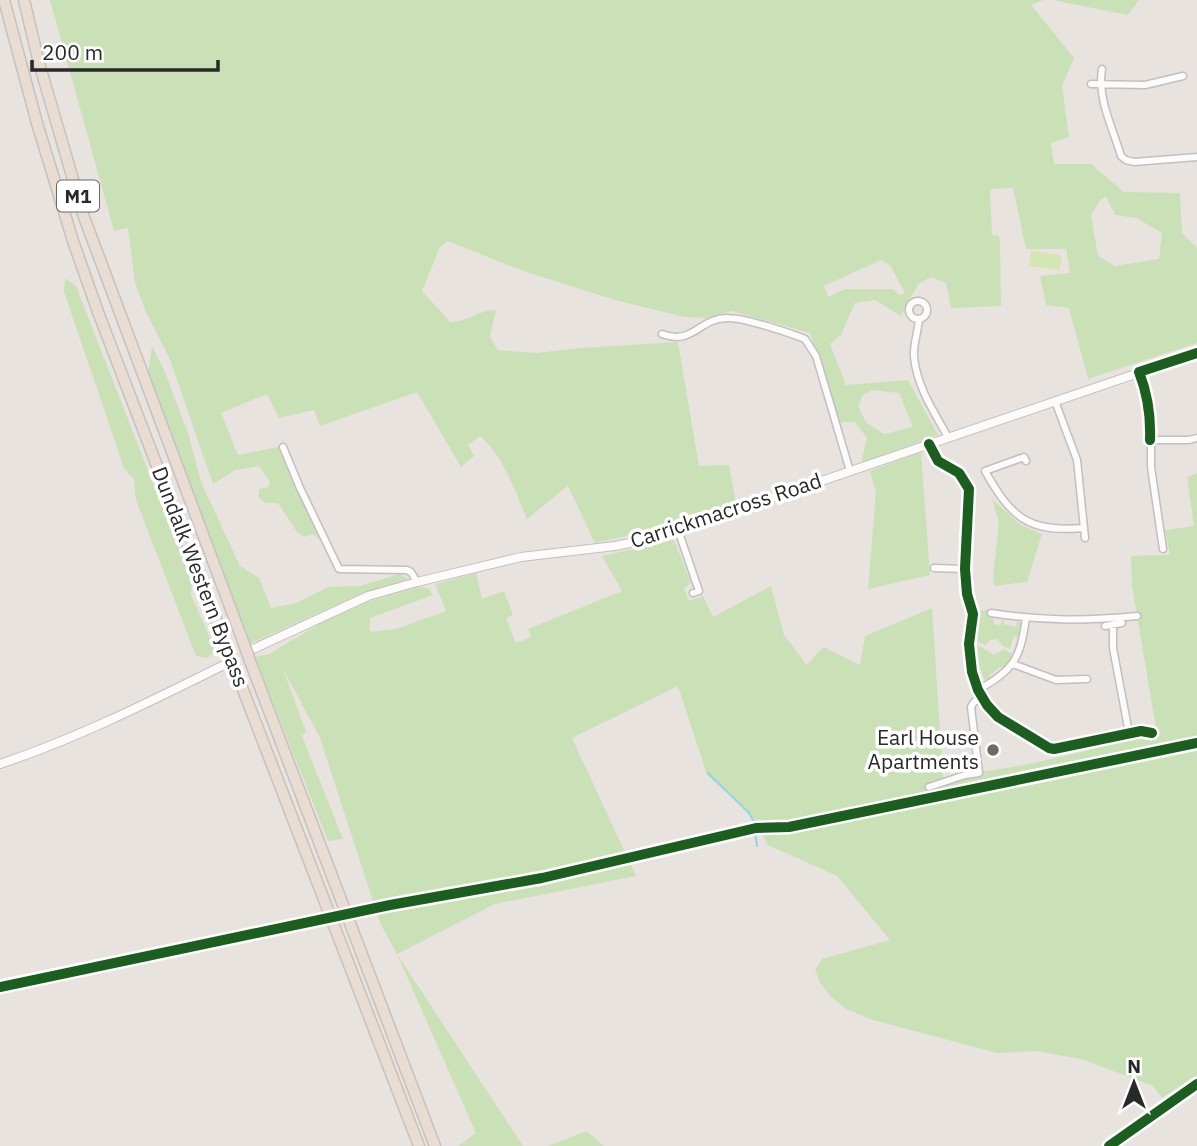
<svg xmlns="http://www.w3.org/2000/svg" width="1197" height="1146" viewBox="0 0 1197 1146" font-family="'IBM Plex Sans',sans-serif">
<rect width="100%" height="100%" fill="#e8e3de"/>
<path fill="#cae1b8" fill-rule="evenodd" d="M 50,0 L 1043,0 L 1031,5 L 1074,58 L 1062,86 L 1069,137 L 1051,143 L 1054,164 L 1091,164 L 1124,192 L 1180,193 L 1182,233 L 1197,248 L 1197,343 L 1088,379 L 1069,308 L 1046,305 L 1040,276 L 1070,273 L 1066,249 L 1026,249 L 1013,188 L 990,189 L 992,235 L 999,236 L 1000,244 L 1001,306 L 951,308 L 946,283 L 931,277 L 918,284 L 901,316 L 875,300 L 855,303 L 841,335 L 830,344 L 846,385 L 908,380 L 938,435 L 861,463 L 867,438 L 855,422 L 840,422 L 810,333 L 732,311 L 706,318 L 684,317 L 615,300 L 520,270 L 448,241 L 440,247 L 422,291 L 450,322 C 472,321 474,311 496,310 L 490,336 L 498,350 L 537,353 L 580,348 L 678,342 L 699,466 L 729,465 L 736,503 L 661,528 L 595,543 L 568,486 L 527,519 C 515,491 503,455 480,436 L 468,445 L 474,456 L 461,467 L 417,392 L 320,426 L 314,410 L 279,418 L 267,394 L 221,413 L 238,455 L 278,447 L 319,539 L 313,534 L 304,537 L 297,532 L 278,503 L 265,503 L 259,498 L 259,489 L 268,487 L 270,482 L 259,466 L 235,470 L 213,484 L 169,357 L 146,312 L 135,283 L 128,228 L 114,231 ZM 1106,197 L 1115,215 L 1136,218 L 1162,233 L 1159,259 L 1115,266 L 1098,256 L 1091,215 L 1101,199 ZM 881,260 L 890,265 L 905,293 L 900,295 L 892,289 L 845,289 L 828,297 L 824,286 ZM 873,390 L 899,393 L 913,427 L 884,434 L 866,422 L 858,406 L 863,395 Z
M 1052,0 L 1139,0 L 1128,15 Z
M 65,278 L 76,286 L 192,583 L 191,595 L 216,651 L 207,658 L 196,656 L 136,500 L 134,480 L 124,468 L 64,292 Z
M 152,346 L 165,372 L 189,436 L 201,482 L 240,566 L 259,578 L 271,608 L 297,603 L 328,587 L 360,586 L 399,574 L 408,579 L 347,600 L 249,644 L 148,374 Z
M 921,452 L 930,575 L 868,589 L 876,492 L 870,471 Z
M 1197,473 L 1197,1075 L 1162,1098 L 1153,1086 L 1081,1059 L 1036,1051 L 997,1053 L 873,1020 L 846,1009 L 832,998 L 820,983 L 815,970 L 822,959 L 890,940 L 837,876 L 768,845 L 751,814 L 707,775 L 678,686 L 572,738 L 636,876 L 495,904 L 397,954 L 523,1146 L 458,1146 L 476,1133 L 397,954 L 380,923 L 320,738 L 283,669 L 306,732 L 302,736 L 343,839 L 328,841 L 255,657 L 269,654 L 321,623 L 364,603 L 421,586 L 429,589 L 433,595 L 370,618 L 370,632 L 396,629 L 446,611 L 435,584 L 476,573 L 482,599 L 504,591 L 513,615 L 506,618 L 516,643 L 531,637 L 528,629 L 622,591 L 602,556 L 674,540 L 691,582 L 684,589 L 689,601 L 703,596 L 713,617 L 771,586 L 784,635 L 807,665 L 823,647 L 860,665 L 865,636 L 932,608 L 943,778 L 1030,764 L 1157,734 L 1132,586 L 1131,556 L 1170,555 L 1165,530 L 1194,526 L 1187,477 Z
M 992,499 L 1021,525 L 1042,534 L 1027,582 L 994,586 L 993,578 L 999,522 Z
M 991,610 L 994,624 L 1000,625 L 1004,618 L 1004,624 L 1016,627 L 1017,621 L 1021,623 L 1019,637 L 1014,636 L 1010,649 L 1003,646 L 997,639 L 990,640 L 986,645 L 976,641 L 980,611 Z
M 977,645 L 994,655 L 1005,649 L 1013,655 L 1003,671 L 1000,667 L 989,675 L 990,678 L 984,680 L 979,664 Z
M 587,1131 L 604,1146 L 547,1146 L 550,1145 Z"/>
<path fill="#d5e6b5" d="M 1031,251 L 1062,255 L 1060,270 L 1029,266 Z"/>
<g fill="none" stroke-linecap="round" stroke-linejoin="round">
<path stroke="#94d4e7" stroke-width="2" d="M 708,773 L 749,813 L 753,820 L 757,846"/>
<defs>
<path id="minor" d="M 1102,69 C 1097,99 1113,128 1121,156 L 1126,160 L 1134,162 L 1197,157
M 1091,84 L 1145,85 L 1183,76
M909 310a9 9 0 1 1 18 0a9 9 0 1 1-18 0Z
M 919,319 C 918,332 913,345 914,357 C 917,387 934,412 948,437
M 662,334 C 694,346 699,317 729,318 C 745,318 790,333 805,339 L 816,356 L 850,471
M 1139,372 L 1147,391 L 1151,414 L 1151,467 L 1163,549
M 1055,401 L 1077,460 L 1085,538
M 1150,440 L 1189,440 L 1197,438
M 929,444 L 938,461 L 959,473 L 969,489 L 965,569 L 967,594 L 973,614 L 969,644 L 972,672 L 978,690 L 987,705 L 998,717 L 1049,748 L 1054,749 L 1141,731 L 1152,733
M 283,447 L 300,488 L 339,569 L 407,570 L 411,572 L 417,582
M 1026,461 L 1024,457 L 985,471 C 1011,517 1028,533 1083,528
M 678,530 L 699,591 L 693,593
M 934,568 L 965,569
M 991,613 C 1043,621 1085,621 1137,616
M 1113,624 L 1113,648 L 1129,733
M 1105,626 L 1122,623
M 1013,664 L 1056,680 L 1087,679
M 978,690 C 1014,669 1020,660 1026,618
M 929,787 L 965,775 L 979,773 L 971,707 L 974,702 L 982,698"/>
<path id="secondary" d="M 251,650 L 368,596 L 417,582 L 521,557 L 615,546 L 654,538 L 1197,353
M 0,764 C 78,738 151,701 224,665
M 1109,1146 L 1197,1084"/>
<path id="motorway" d="M 4,0 L 37,123 L 73,241 L 98,312 L 228,651
M 24,0 L 39,63 L 84,217 L 244,644
M 250,661 L 435,1146
M 235,669 L 419,1146"/>
</defs>
<use href="#minor" stroke="#c1bfc0" stroke-width="9"/>
<use href="#secondary" stroke="#c1bfc0" stroke-width="10"/>
<use href="#motorway" stroke="#c4c2c0" stroke-width="13"/>
<use href="#minor" stroke="#fcfbfa" stroke-width="6"/>
<use href="#secondary" stroke="#fcfbfa" stroke-width="8"/>
<use href="#motorway" stroke="#e8dcd3" stroke-width="10"/>
<defs>
<path id="motorway-bridge" d="M 244,644 L 250,661
M 228,651 L 235,669"/>
</defs>
<use href="#motorway-bridge" stroke="#c4c2c0" stroke-width="13" stroke-linecap="butt"/>
<use href="#motorway-bridge" stroke="#e8dcd3" stroke-width="10"/>
<defs>
<path id="cycleway" d="M 1150,440 C 1151,415 1148,395 1139,372 L 1197,353
M 929,444 L 938,461 L 959,473 L 969,489 L 965,569 L 967,594 L 973,614 L 969,644 L 972,672 L 978,690 L 987,705 L 998,717 L 1049,748 L 1054,749 L 1141,731 L 1152,733
M 0,987 L 390,905 L 542,878 L 756,828 L 789,827 L 1197,743
M 1109,1146 L 1197,1084"/>
</defs>
<use href="#cycleway" stroke="#fff" stroke-width="15"/>
<use href="#cycleway" stroke="#1b5e20" stroke-width="10"/>
</g>
<circle fill="#6c6a68" stroke="#fff" stroke-width="2.5" cx="993" cy="750" r="7"/>
<g text-anchor="middle" stroke-width="7" stroke-linejoin="round" paint-order="stroke">
<rect fill="#fff" stroke="#696969" stroke-width="2" x="57" y="180.5" width="42" height="31" rx="5"/>
<g font-size="19" font-weight="bold" fill="#292929">
<text x="78" y="203">M1</text>
</g>
<g font-size="21" fill="#292929" stroke="#fff">
<text transform="translate(726 511) rotate(-18)" y="7">Carrickmacross Road</text>
<text transform="translate(200 577) rotate(69)" y="7">Dundalk Western Bypass</text>
</g>
<g font-size="21" fill="#292929" stroke="#fff" text-anchor="end">
<text x="979" y="745">Earl House<tspan x="979" dy="24">Apartments</tspan></text>
</g>
</g>
<g transform="translate(1134 1083)" stroke="#ffffff" stroke-width="5" paint-order="stroke">
<path d="M0-5L12 26L0 18L-12 26Z" fill="#292929"/>
<text y="-10" font-size="19" font-weight="bold" text-anchor="middle" fill="#292929">N</text>
</g>
<path d="M32 60v10h186v-10" fill="none" stroke="#292929" stroke-width="3.5"/>
<text x="42" y="60" font-size="21" fill="#292929" stroke="#ffffff" stroke-width="5" paint-order="stroke">200 m</text>
</svg>
